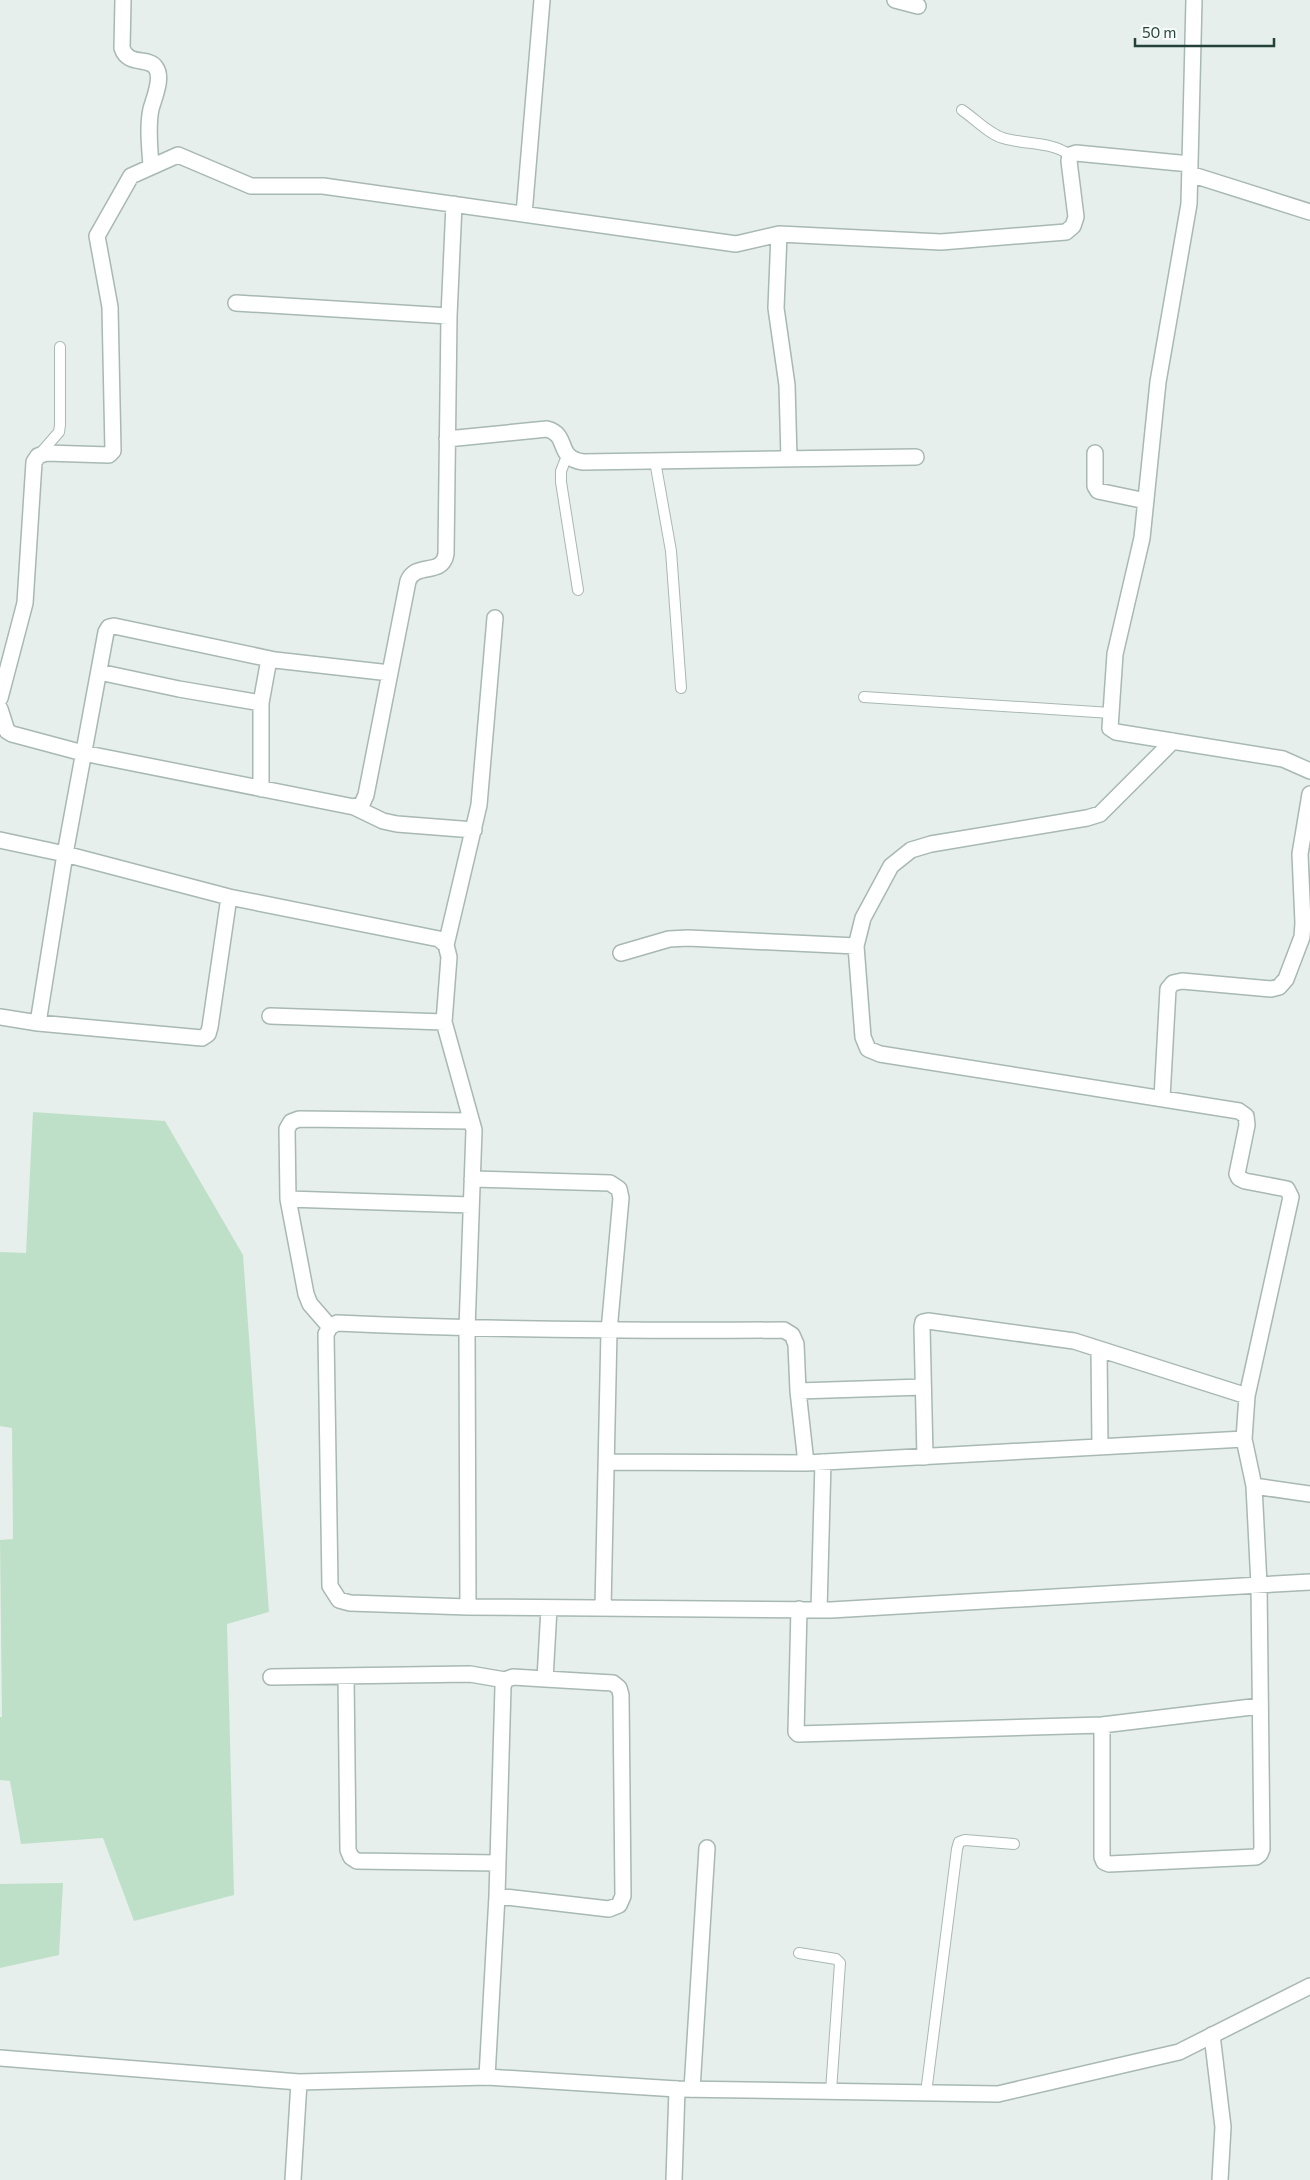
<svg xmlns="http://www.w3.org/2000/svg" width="1310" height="2180" viewBox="0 0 1310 2180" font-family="Commissioner,sans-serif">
<rect width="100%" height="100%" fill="#e6efeb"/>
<path fill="#bfe0c8" d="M 33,1112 L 165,1121 L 243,1255 L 269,1612 L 227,1624 L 234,1895 L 134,1921 L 103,1838 L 21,1844 L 10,1781 L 0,1780 L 0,1717 L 2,1717 L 0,1540 L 13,1539 L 12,1428 L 0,1426 L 0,1252 L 26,1253 Z
M 63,1883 L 59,1955 L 0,1968 L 0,1884 Z"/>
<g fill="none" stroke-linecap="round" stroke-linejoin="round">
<defs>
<path id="service" d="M 962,110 C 975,119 989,134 1003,138 C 1026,145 1050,141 1070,155
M 38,456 L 59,432 L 60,425 L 60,347
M 567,456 L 561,471 L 561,482 L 578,590
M 655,461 L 671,551 L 681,688
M 864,697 L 1111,713
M 799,1953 L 836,1959 L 840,1963 L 831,2091
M 926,2093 L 957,1849 L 959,1842 L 965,1840 L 1014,1844"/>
<path id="minor" d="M 123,0 L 122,48 C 128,67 149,56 156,68 C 163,78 154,98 151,109 C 147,128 150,148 151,167
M 895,0 L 918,6
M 1194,0 L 1189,204 L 1158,382 L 1142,538 L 1115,654 L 1110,728 L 1116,732 L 1283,759 L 1310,771
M 1190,174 L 1310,212
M 524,214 L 542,0
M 779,234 L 776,308 L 787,385 L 789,459
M 236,303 L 449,316
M 447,439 L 547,429 C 570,435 555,458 583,462 L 916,457
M 1095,453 L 1095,486 L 1098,491 L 1146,501
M 99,672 L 179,689 L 261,703
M 0,698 L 25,603 L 34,462 L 38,456 L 46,453 L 109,455 L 113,451 L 110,307 L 97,236 L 131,176 L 178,155 L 251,186 L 323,186 L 736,244 L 779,234 L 941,242 L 1066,232 L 1073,226 L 1076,217 L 1069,161 L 1070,155 L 1076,153 L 1190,164
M 0,709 L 7,731 L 12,734 L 83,753 L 354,807 L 362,804 L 366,795 L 408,581 C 416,561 442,577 446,554 L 449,316 L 454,204
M 1173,741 L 1100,814 L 1087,818 L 931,844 L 911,850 L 891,866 L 863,918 L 856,946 L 863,1037 L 868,1049 L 880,1054 L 1239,1111 L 1246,1116 L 1247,1125 L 1237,1174 L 1239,1178 L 1245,1181 L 1287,1189 L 1291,1197 L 1247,1396 L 1244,1439
M 261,789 L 261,703 L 269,659
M 354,807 L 383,821 L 397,824 L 474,830
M 0,840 L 65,854 L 229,897 L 439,939 L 446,945 L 449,957 L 444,1022 L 474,1130 L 467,1329 L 468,1607
M 446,945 L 479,805 L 495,618
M 621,953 L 669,939 L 688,938 L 856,946
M 270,1016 L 444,1022
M 0,1017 L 38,1023 L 202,1038 L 208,1034 L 210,1027 L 229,897
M 38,1023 L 65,854 L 106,632 L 109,627 L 114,626 L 275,660 L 390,673
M 1162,1098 L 1168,989 L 1173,983 L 1182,981 L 1271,989 L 1279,987 L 1286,979 L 1302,937 L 1303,923 L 1300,854 L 1310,794
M 472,1179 L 610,1183 L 619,1189 L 621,1198 L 609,1331 L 603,1608
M 288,1199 L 471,1205
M 330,1327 L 310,1304 L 306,1294 L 288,1199 L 287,1129 L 291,1122 L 299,1119 L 471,1121
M 1099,1349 L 1100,1447
M 798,1391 L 923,1387
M 925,1457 L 922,1327 L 923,1322 L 928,1321 L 1074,1341 L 1247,1396
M 606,1462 L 806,1463
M 1310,1494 L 1254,1486 L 1244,1439 L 806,1463 L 798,1391 L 796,1344 L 792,1335 L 784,1330 C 635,1331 486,1330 337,1323 L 330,1327 L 326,1334 L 330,1586 L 339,1600 L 350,1603 L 468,1607 L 831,1610 L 1310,1582
M 799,1609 L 796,1732 L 798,1734 L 1102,1725 L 1260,1706
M 819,1610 L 823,1462
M 346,1676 L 348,1850 L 351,1857 L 357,1861 L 498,1863
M 271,1677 L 470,1674 L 505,1680
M 1102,1725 L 1102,1857 L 1104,1862 L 1109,1864 L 1256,1857 L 1260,1854 L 1262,1849 L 1259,1585 L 1254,1486
M 497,1896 L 609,1909 L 619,1905 L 623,1896 L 621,1695 L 619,1688 L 613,1683 L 545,1679
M 1212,2035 L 1223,2127 L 1220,2180
M 487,2077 L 497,1896 L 503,1687 L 505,1680 L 513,1677 L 545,1679 L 549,1608
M 692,2089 L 707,1848
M 674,2180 L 677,2089"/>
<path id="tertiary" d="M 0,2058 L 299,2082 L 487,2077 L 677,2089 L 998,2094 L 1179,2052 L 1310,1986
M 293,2180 L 299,2082"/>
</defs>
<use href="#service" stroke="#a8b8b2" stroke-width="12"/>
<use href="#minor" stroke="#a8b8b2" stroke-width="18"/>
<use href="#tertiary" stroke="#a8b8b2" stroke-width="18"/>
<use href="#service" stroke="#fff" stroke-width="10"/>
<use href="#minor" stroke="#fff" stroke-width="15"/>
<use href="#tertiary" stroke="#fff" stroke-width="15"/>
</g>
<path d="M1135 38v8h139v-8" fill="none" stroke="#24423a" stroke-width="2.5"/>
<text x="1142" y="38" font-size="15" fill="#24423a" stroke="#f7fbf9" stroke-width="4" paint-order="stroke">50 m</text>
</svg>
